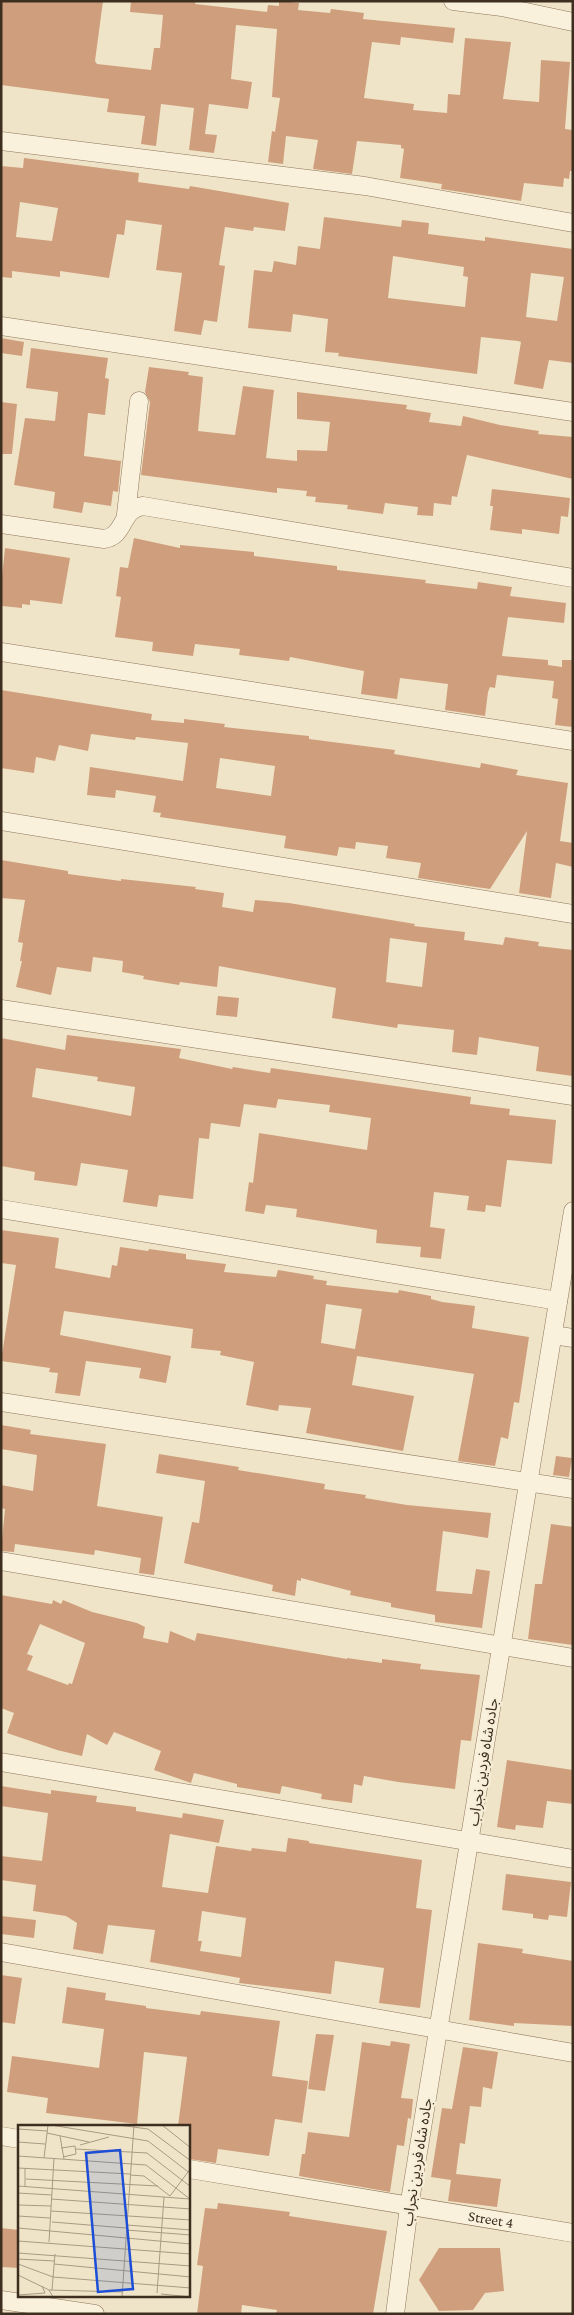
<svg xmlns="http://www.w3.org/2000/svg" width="574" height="2315" viewBox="0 0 574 2315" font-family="'Crimson Pro','Noto Sans Arabic',serif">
<rect width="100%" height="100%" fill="#f0e4c8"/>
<path fill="#cf9f7d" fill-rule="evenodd" d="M 1,1 L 103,1 L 95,61 L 97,64 L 151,70 L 154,48 L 160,48 L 163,15 L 130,12 L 131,1 L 196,1 L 195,4 L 267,12 L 268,5 L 279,6 L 279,1 L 299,3 L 298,10 L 330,13 L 331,9 L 364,13 L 363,19 L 455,28 L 453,43 L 401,37 L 400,45 L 372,42 L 364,98 L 414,104 L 413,110 L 447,113 L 448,94 L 460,95 L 465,38 L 511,42 L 503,99 L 539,102 L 541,60 L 570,62 L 565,129 L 573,130 L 573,171 L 570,171 L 569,179 L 564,178 L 563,187 L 524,183 L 521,201 L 441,189 L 442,184 L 400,178 L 404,149 L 401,148 L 401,145 L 357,141 L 352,174 L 313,169 L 318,140 L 286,136 L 283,164 L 268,162 L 272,131 L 275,132 L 280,98 L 272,97 L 277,29 L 236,25 L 231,79 L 252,82 L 248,109 L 209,104 L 205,134 L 217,135 L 214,153 L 189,150 L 194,108 L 161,104 L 156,146 L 141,144 L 145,116 L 107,112 L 109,99 L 1,85 Z
M 24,158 L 139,173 L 138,182 L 189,189 L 190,186 L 289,203 L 285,231 L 254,227 L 253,231 L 225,227 L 219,265 L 225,266 L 217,322 L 204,320 L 201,335 L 174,331 L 182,273 L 156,270 L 162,225 L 126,220 L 124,235 L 117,234 L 109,278 L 60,271 L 60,277 L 12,271 L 12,278 L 1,277 L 1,166 L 23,168 ZM 20,202 L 58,208 L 52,241 L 16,237 Z
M 324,217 L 401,227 L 402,220 L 429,223 L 428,234 L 485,241 L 485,237 L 573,249 L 573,363 L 549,360 L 543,389 L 514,384 L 521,342 L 518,341 L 481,337 L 477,374 L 338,356 L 339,353 L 325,352 L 328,319 L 293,314 L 291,332 L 248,328 L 254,270 L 272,272 L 274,261 L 296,265 L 298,246 L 320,249 ZM 393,256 L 464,267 L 463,276 L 468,277 L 465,307 L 388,298 ZM 531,273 L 564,277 L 557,321 L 526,317 Z
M 1,338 L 24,342 L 22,356 L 1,353 Z
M 31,348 L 108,358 L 105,378 L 109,379 L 105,415 L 88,413 L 84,456 L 121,461 L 118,492 L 113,491 L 111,506 L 84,502 L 82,513 L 53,508 L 55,492 L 14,485 L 25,418 L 55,421 L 58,392 L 26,388 Z
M 149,367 L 189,372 L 188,375 L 203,377 L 198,431 L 235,435 L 243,386 L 274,390 L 266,458 L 297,461 L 297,450 L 327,451 L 330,422 L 297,419 L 297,392 L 407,405 L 406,409 L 431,413 L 429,422 L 461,426 L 463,416 L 500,425 L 539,431 L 538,434 L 573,437 L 573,479 L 467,455 L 457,497 L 452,496 L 451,505 L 434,503 L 433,516 L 417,515 L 418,507 L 385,503 L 383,514 L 347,509 L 348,505 L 315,502 L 316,497 L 306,496 L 307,491 L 277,488 L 277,493 L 141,475 L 150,402 L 145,392 Z
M 1,402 L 17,404 L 12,454 L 1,454 Z
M 492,489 L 570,498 L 568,517 L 561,516 L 559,534 L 522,529 L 522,534 L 490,530 L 493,506 L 490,506 Z
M 134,538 L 180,548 L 180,545 L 254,552 L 254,556 L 337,566 L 337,570 L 426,580 L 425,583 L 477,589 L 478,582 L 512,587 L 510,596 L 566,603 L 564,623 L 508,617 L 502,656 L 548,660 L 548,665 L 562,667 L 562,660 L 573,660 L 573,727 L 555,725 L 558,699 L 552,698 L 554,681 L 497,675 L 495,688 L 490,687 L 488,692 L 485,716 L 445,710 L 448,684 L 400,678 L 397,699 L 361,694 L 364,671 L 290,657 L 289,661 L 239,655 L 240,649 L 195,644 L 193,656 L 152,651 L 153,642 L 115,637 L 121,597 L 116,596 L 120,567 L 128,568 Z
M 5,548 L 70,558 L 62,604 L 30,600 L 30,605 L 22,604 L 22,608 L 2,606 L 2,577 Z
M 1,690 L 152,714 L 151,720 L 184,723 L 184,719 L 225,724 L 224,727 L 309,736 L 309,739 L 395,750 L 394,754 L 480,768 L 481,763 L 518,770 L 516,775 L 568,783 L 560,841 L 573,843 L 573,867 L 556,863 L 551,898 L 519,893 L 527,831 L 490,889 L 469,886 L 418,878 L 421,863 L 386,858 L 388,846 L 356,842 L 355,849 L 339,847 L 337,856 L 284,848 L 286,836 L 160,817 L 161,813 L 153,812 L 156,796 L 116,790 L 115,798 L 87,795 L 90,767 L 183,781 L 188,743 L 136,737 L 135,740 L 91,734 L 88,751 L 59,745 L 55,761 L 36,757 L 34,773 L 1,768 ZM 220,758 L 275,766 L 271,796 L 216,788 Z
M 1,860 L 68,871 L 68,874 L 121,881 L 121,879 L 196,887 L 195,889 L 224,893 L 222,907 L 253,912 L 255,900 L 289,903 L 415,924 L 414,926 L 465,932 L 464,940 L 503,945 L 505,937 L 539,942 L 538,946 L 573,950 L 573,1076 L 536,1071 L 539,1047 L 479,1037 L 477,1055 L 452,1052 L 454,1030 L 398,1024 L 397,1028 L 332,1018 L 336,988 L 219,966 L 217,987 L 180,982 L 179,985 L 143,979 L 144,976 L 122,972 L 123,961 L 93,957 L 91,972 L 57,967 L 51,995 L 16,987 L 22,961 L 20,961 L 23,943 L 18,942 L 25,900 L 1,898 ZM 390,938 L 427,943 L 422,987 L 386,982 Z
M 218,996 L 239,998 L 237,1017 L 216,1015 Z
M 67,1035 L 181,1049 L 179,1058 L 232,1069 L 233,1067 L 270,1073 L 271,1068 L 471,1097 L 470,1104 L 510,1109 L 509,1115 L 556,1120 L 552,1164 L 507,1160 L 501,1207 L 486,1205 L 485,1212 L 467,1210 L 469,1196 L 434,1192 L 430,1227 L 445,1229 L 441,1259 L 420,1257 L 421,1247 L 376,1243 L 377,1230 L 296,1217 L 297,1209 L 266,1205 L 264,1214 L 245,1211 L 249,1182 L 253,1183 L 259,1133 L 367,1150 L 371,1118 L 329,1112 L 330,1105 L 278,1099 L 276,1108 L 244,1104 L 240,1127 L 211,1123 L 209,1139 L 199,1138 L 193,1199 L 159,1195 L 157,1207 L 123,1202 L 128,1170 L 81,1163 L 77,1186 L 34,1180 L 35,1172 L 1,1166 L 1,1038 L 65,1050 ZM 36,1068 L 98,1077 L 97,1081 L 135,1087 L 131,1116 L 32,1097 Z
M 1,1230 L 59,1238 L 55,1268 L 110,1278 L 112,1265 L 117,1266 L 120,1247 L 148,1251 L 149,1249 L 186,1254 L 186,1259 L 226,1264 L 224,1272 L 276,1277 L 278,1270 L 314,1276 L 313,1279 L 327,1281 L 326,1285 L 398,1293 L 399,1290 L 431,1296 L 431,1299 L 442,1302 L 475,1306 L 472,1328 L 529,1337 L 519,1403 L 514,1402 L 508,1439 L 501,1437 L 495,1466 L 458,1461 L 474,1374 L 357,1356 L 352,1385 L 414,1396 L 403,1451 L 306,1433 L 311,1408 L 279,1405 L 278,1411 L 246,1405 L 254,1362 L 220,1355 L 221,1351 L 191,1348 L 193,1329 L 64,1311 L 60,1335 L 171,1356 L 166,1383 L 139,1378 L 141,1368 L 86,1361 L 80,1396 L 55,1393 L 58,1373 L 49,1372 L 50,1368 L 1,1361 L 16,1265 L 1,1263 ZM 326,1304 L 362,1309 L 355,1349 L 321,1343 Z
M 1,1425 L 31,1430 L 30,1434 L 106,1444 L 97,1506 L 163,1517 L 154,1575 L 139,1573 L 141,1558 L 95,1550 L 94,1555 L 15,1544 L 14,1552 L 1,1551 L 5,1509 L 1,1508 L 1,1485 L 33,1491 L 37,1455 L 1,1449 Z
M 159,1454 L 239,1467 L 238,1470 L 325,1484 L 324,1489 L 366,1495 L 365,1498 L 407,1505 L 491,1513 L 488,1538 L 443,1531 L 436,1591 L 472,1594 L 476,1569 L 490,1571 L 482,1628 L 435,1622 L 435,1615 L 391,1607 L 391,1603 L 350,1595 L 351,1591 L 301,1578 L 301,1581 L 297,1580 L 295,1596 L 272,1591 L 273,1585 L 184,1563 L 192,1522 L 199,1523 L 205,1481 L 156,1473 Z
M 556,1456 L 572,1458 L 569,1477 L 553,1475 Z
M 551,1524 L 573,1527 L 573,1645 L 528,1639 L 535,1584 L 542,1584 Z
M 1,1595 L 52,1604 L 53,1600 L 61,1604 L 63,1600 L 92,1612 L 137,1623 L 145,1627 L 143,1638 L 168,1643 L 170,1631 L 195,1641 L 197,1633 L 347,1659 L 347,1658 L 382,1663 L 382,1659 L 421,1664 L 420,1669 L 480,1675 L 471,1741 L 461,1740 L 455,1789 L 398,1782 L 364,1776 L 362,1786 L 354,1784 L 352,1803 L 321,1799 L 322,1794 L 282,1786 L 280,1794 L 237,1787 L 237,1784 L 194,1773 L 191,1783 L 154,1770 L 161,1751 L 114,1732 L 107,1745 L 87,1734 L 82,1756 L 57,1750 L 7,1733 L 14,1713 L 1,1708 ZM 40,1624 L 85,1643 L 72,1684 L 69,1683 L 68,1685 L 27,1670 L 33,1656 L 27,1654 Z
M 507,1760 L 573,1770 L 573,1804 L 547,1801 L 543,1828 L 516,1825 L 515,1830 L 497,1827 Z
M 1,1786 L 51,1794 L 51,1790 L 97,1796 L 96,1802 L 136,1807 L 136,1811 L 182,1818 L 183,1813 L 224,1820 L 219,1843 L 170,1834 L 162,1887 L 208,1893 L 216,1846 L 251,1851 L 252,1848 L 286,1852 L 288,1838 L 309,1841 L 309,1843 L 422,1860 L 416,1908 L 432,1910 L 420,2008 L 379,2003 L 384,1968 L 335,1961 L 331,1994 L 239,1983 L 240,1978 L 150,1962 L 155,1930 L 108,1925 L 103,1954 L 73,1949 L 77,1923 L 66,1916 L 33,1911 L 36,1885 L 1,1880 L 1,1856 L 42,1861 L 48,1813 L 1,1806 ZM 202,1911 L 246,1918 L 241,1957 L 200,1951 L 202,1941 L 198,1941 Z
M 506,1874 L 571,1882 L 567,1917 L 549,1915 L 548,1920 L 533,1918 L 533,1914 L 502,1910 Z
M 1,1916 L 36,1920 L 34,1938 L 1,1934 Z
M 478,1943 L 523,1949 L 522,1953 L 573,1961 L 573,2026 L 514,2023 L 514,2026 L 469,2020 Z
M 1,1975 L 22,1978 L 15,2024 L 1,2022 Z
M 67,1987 L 106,1993 L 105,2000 L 146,2006 L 146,2008 L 200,2015 L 201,2011 L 280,2021 L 272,2076 L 308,2081 L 302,2123 L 275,2119 L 269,2156 L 218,2149 L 216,2163 L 189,2159 L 189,2126 L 178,2126 L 187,2057 L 144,2052 L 137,2124 L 46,2113 L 48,2098 L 7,2092 L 12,2056 L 99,2068 L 104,2029 L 62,2023 Z
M 316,2034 L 334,2035 L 325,2091 L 308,2089 Z
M 391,2041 L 410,2044 L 401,2098 L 413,2099 L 411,2119 L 408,2118 L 404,2146 L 397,2145 L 390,2192 L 299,2176 L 302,2154 L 305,2154 L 308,2132 L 349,2137 L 362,2042 L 390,2046 Z
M 463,2047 L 498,2052 L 492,2089 L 483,2087 L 481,2107 L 470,2106 L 465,2144 L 460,2143 L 456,2174 L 501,2179 L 497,2207 L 448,2201 L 451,2180 L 431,2177 L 442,2108 L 452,2109 Z
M 218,2203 L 290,2212 L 289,2216 L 387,2231 L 373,2314 L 276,2314 L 277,2310 L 242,2305 L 241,2314 L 197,2314 L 203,2266 L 197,2265 L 205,2208 L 217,2209 Z
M 1,2228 L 19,2230 L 19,2268 L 1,2267 Z
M 439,2248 L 500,2248 L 504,2291 L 485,2293 L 473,2310 L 439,2311 L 419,2280 Z"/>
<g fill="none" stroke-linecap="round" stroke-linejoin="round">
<defs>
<g id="street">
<path d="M 453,1 L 502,7 L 573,22"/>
<path d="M 1,141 L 365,186 L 573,223"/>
<path d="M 1,326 L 573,412"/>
<path d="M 126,514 L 139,401"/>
<path d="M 1,524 L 104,539 C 126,536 120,509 143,506 L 573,578"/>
<path d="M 1,652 L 573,741"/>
<path d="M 1,821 L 573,914"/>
<path d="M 1,1009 L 573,1096"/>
<path d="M 1,1209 L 558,1301"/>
<path d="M 553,1335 L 573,1338"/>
<path d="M 1,1402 L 573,1489"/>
<path d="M 1,1561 L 573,1658"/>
<path d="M 1,1762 L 573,1859"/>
<path d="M 1,1952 L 573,2053"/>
<path d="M 1,2136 L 19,2139"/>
<path id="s1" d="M 189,2169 L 573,2233"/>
<path d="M 1,2300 L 95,2314"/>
<path d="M 395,2314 L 409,2207 L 573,1211"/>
</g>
</defs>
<use href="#street" stroke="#8d765c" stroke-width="19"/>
<use href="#street" stroke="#faf1dc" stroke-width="18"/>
</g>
<g text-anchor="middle" stroke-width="4.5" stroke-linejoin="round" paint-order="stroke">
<g font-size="15" fill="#3d2e20" stroke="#f7eed8">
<text transform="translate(483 1762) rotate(-81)" y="5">جاده شاه فردین نجراب</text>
<text transform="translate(417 2162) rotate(-81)" y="5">جاده شاه فردین نجراب</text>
<text dy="5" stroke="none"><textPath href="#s1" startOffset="306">Street 4</textPath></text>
</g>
</g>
<g transform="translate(18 2125)">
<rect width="172" height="172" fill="#f0e4c8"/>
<path fill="none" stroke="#a89b85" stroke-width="1" d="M 33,0 L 130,16 L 173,49M 100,0 L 130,4 L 173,36M 144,0 L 173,23M 0,4 L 29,6M 29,8 L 71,17M 42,11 L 46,34M 0,17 L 27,19M 62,20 L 91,12M 43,23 L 57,21 L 58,29 L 45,32M 58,24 L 129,28 L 173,62M 0,31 L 128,40 L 172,74M 26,33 L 30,0M 0,43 L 112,49M 7,43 L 7,61M 112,50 L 126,51 L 152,71M 8,54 L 140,61M 0,61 L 172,74M 0,68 L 34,70M 152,71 L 173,43M 33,74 L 173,84M 0,80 L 33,81M 33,86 L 173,95M 0,91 L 32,93M 34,97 L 108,103M 109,100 L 173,105M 0,103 L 173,119M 108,105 L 173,110M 0,116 L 173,129M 31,117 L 36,33M 0,128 L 173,141M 0,134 L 36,136M 0,139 L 35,152 L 173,163M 36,139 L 173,152M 0,150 L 31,165 L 35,172M 31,165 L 104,167M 34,165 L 37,129M 139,168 L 146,72M 143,169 L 173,172M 0,170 L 27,168 L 24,161M 104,172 L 116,0"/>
<path fill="#1d4ed8" fill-opacity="0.15" stroke="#1d4ed8" stroke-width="2.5" d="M 102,25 L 115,164 L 80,167 L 68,28 Z"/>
<rect width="172" height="172" fill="none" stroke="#3d2e20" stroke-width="2.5"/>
</g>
<rect width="574" height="2315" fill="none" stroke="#3d2e20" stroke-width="5"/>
</svg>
